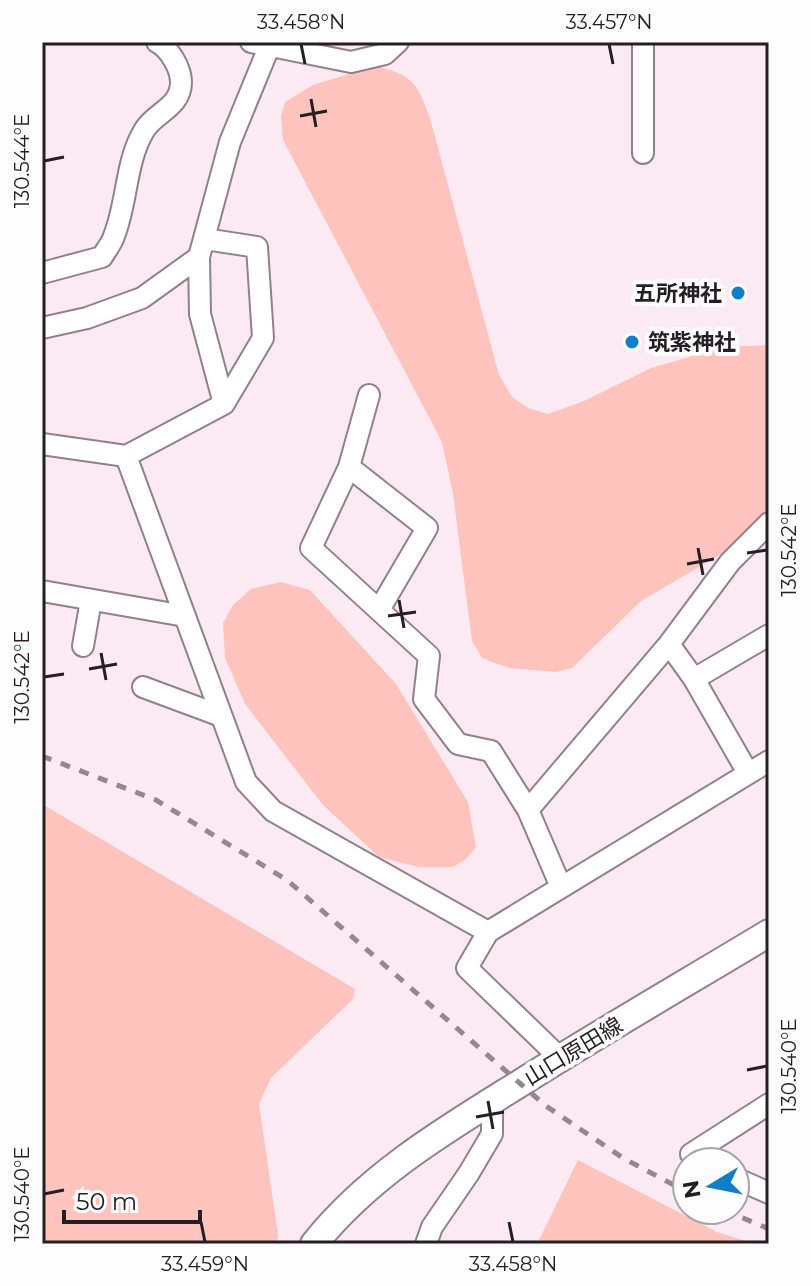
<svg xmlns="http://www.w3.org/2000/svg" width="811" height="1286" viewBox="0 0 811 1286" font-family="Montserrat,'Noto Sans JP',sans-serif">
<rect width="100%" height="100%" fill="#fceaf3"/>
<path fill="#ffc3bd" d="M 375,66 C 412,74 418,84 430,118 L 499,375 L 512,397 L 528,408 L 548,414 L 584,401 L 651,368 L 724,347 L 769,345 L 769,526 L 641,601 L 572,668 L 556,672 L 509,668 L 482,658 L 472,641 L 453,494 L 442,442 L 283,140 L 281,116 L 285,102 L 313,85 Z
M 281,582 L 310,590 L 396,684 L 468,802 L 476,847 L 466,859 L 453,867 L 418,867 L 379,857 L 323,805 L 245,704 L 225,658 L 223,623 L 233,605 L 251,589 Z
M 42,804 L 355,989 L 353,999 L 271,1078 L 259,1104 L 278,1235 L 277,1244 L 42,1244 Z
M 578,1160 L 717,1232 L 756,1244 L 537,1244 Z"/>
<g fill="none" stroke-linecap="round" stroke-linejoin="round">
<defs>
<path id="minor" d="M 251,42 L 351,62 L 385,54 L 398,42
M 269,47 L 230,142 L 199,257 L 200,314 L 224,404 L 126,456 L 246,782 L 273,811 L 488,932
M 643,153 L 643,42
M 205,239 L 257,247 L 263,338 L 224,404
M 42,273 L 102,257 C 106,250 112,243 114,236 C 128,201 125,161 145,129 C 156,112 181,107 181,82 C 181,68 169,48 157,42
M 42,328 L 87,318 L 142,298 L 199,257
M 369,395 L 349,467 L 311,548 L 429,656 L 424,699 L 458,744 L 491,751 L 528,810 L 561,887
M 42,444 L 126,456
M 349,467 L 427,528 L 379,610
M 42,591 L 185,616
M 669,644 L 694,679 L 748,773
M 83,646 L 91,600
M 694,679 L 769,635
M 143,687 L 221,716
M 528,810 L 669,644 L 730,562 L 769,523
M 560,1058 L 467,968 L 488,932 L 769,761
M 706,1162 L 691,1154 L 769,1104
M 735,1178 L 769,1193
M 426,1244 L 432,1227 L 469,1173 L 492,1134 L 492,1101"/>
<path id="major" d="M 314,1244 C 369,1175 445,1130 519,1084 C 601,1032 686,983 769,933"/>
</defs>
<use href="#minor" stroke="#92818a" stroke-width="24"/>
<use href="#major" stroke="#92818a" stroke-width="30"/>
<use href="#minor" stroke="#fff" stroke-width="20"/>
<use href="#major" stroke="#fff" stroke-width="26"/>
<path stroke="#94878e" stroke-width="5" stroke-dasharray="10 10" stroke-linecap="butt" d="M 42,756 L 156,800 L 287,880 L 546,1106 L 623,1158 L 687,1192
M 724,1210 L 769,1229"/>
</g>
<path fill="none" stroke="#251e22" stroke-width="3" d="M 301,44 L 305,64M 609,44 L 613,64M 311,99 L 316,127M 300,116 L 327,111M 44,161 L 64,157M 698,548 L 703,575M 747,553 L 767,550M 687,564 L 714,559M 399,600 L 404,628M 388,616 L 416,612M 101,653 L 106,680M 89,669 L 117,664M 44,677 L 64,674M 747,1070 L 767,1066M 488,1101 L 493,1129M 476,1117 L 504,1112M 44,1194 L 64,1190M 201,1222 L 205,1242M 509,1222 L 513,1242"/>
<g fill="#117ec8" stroke="#fdfdfd" stroke-width="3">
<circle cx="738" cy="293" r="8"/>
<circle cx="632" cy="342" r="8"/>
</g>
<g text-anchor="middle" stroke-width="8" stroke-linejoin="round" paint-order="stroke">
<g font-size="22" font-weight="bold" fill="#251e22" stroke="#fdfdfd" text-anchor="end">
<text x="722" y="301">五所神社</text>
<text x="648" y="350" text-anchor="start">筑紫神社</text>
</g>
<g font-size="22" fill="#251e22" stroke="#fdfdfd">
<text transform="translate(573 1051) rotate(-31)" y="8">山口原田線</text>
</g>
</g>
<rect width="811" height="1286" fill="none" stroke="#fdfdfd" stroke-width="88"/>
<g transform="translate(711 1186) rotate(260)"><circle r="38" fill="#fdfdfd" stroke="#a7a4a5" stroke-width="2"/>
<path d="M0-6L14 30L0 20L-14 30Z" fill="#117ec8"/>
<text y="-12" font-size="22" font-weight="bold" text-anchor="middle" fill="#251e22">N</text>
</g>
<path d="M64 1210v12h136v-12" fill="none" stroke="#251e22" stroke-width="4"/>
<text x="76" y="1210" font-size="24" fill="#251e22" stroke="#fdfdfd" stroke-width="6" paint-order="stroke">50 m</text>
<rect x="44" y="44" width="723" height="1198" fill="none" stroke="#251e22" stroke-width="3"/>
<g font-size="20" text-anchor="middle" fill="#251e22">
<text x="301" y="29">33.458°N</text>
<text x="609" y="29">33.457°N</text>
<text transform="translate(22 161) rotate(-90)" y="7">130.544°E</text>
<text transform="translate(789 550) rotate(-90)" y="7">130.542°E</text>
<text transform="translate(22 677) rotate(-90)" y="7">130.542°E</text>
<text transform="translate(789 1066) rotate(-90)" y="7">130.540°E</text>
<text transform="translate(22 1194) rotate(-90)" y="7">130.540°E</text>
<text x="205" y="1271">33.459°N</text>
<text x="513" y="1271">33.458°N</text>
</g>
</svg>
